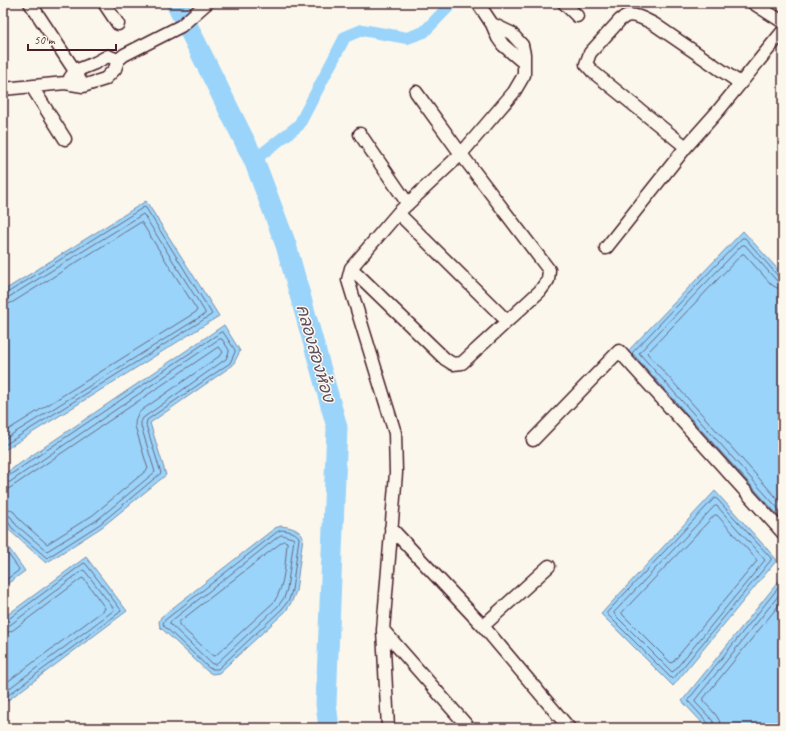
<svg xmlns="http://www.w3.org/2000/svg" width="786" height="731" viewBox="0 0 786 731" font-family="Caveat,'Playpen Sans Thai',sans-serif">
<rect width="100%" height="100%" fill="#fbf7ec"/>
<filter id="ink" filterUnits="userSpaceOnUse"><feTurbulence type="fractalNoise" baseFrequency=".025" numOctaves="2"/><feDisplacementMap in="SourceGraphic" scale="8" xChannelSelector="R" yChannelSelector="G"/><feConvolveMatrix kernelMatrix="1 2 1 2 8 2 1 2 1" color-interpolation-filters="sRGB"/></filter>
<g filter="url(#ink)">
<path fill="#9ad4fa" stroke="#7a8ca7" d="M 146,201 L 219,316 L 3,451 L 3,291 Z
M 743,231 L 783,275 L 783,527 L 626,353 Z
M 224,325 L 240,351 L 233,365 L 150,423 L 166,475 L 102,527 L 46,563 L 9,530 L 3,520 L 3,475 Z
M 715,491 L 777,560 L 673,686 L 601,614 Z
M 281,526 C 290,527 299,529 303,537 L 296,591 L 292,601 L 286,611 L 219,673 L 212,674 L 207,671 L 160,627 L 159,622 L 161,617 L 275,528 Z
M 3,540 L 25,571 L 3,587 Z
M 86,557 L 127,611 L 3,704 L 3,618 Z
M 783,576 L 783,728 L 707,728 L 682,701 Z"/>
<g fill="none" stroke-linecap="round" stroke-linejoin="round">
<path stroke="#6a677e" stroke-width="1" d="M 783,277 L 778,276 L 745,238 L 742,238 L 632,353 L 783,521
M 783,282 L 779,282 L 776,280 L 745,245 L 742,245 L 639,353 L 783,514
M 783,288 L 777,288 L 772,285 L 744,254 L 742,254 L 647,353 L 783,505
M 3,294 L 7,293 L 144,207 L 146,208 L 212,314 L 211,315 L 3,446
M 3,299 L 9,297 L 143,214 L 144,215 L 205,312 L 205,314 L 3,440
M 3,305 L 8,304 L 13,302 L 141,222 L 142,223 L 197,310 L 196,312 L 3,433
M 3,478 L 7,477 L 221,332 L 223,332 L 235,350 L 235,352 L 230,363 L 147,420 L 146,425 L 161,473 L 100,524 L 47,558 L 12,528 L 7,520 L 3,519
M 3,483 L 10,482 L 219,339 L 222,339 L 229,350 L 229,352 L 226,359 L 143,418 L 141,422 L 141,426 L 155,472 L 97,520 L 47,551 L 16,525 L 11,517 L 7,515 L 3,514
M 3,489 L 8,489 L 13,486 L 218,347 L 220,348 L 223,352 L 221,355 L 142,410 C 137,414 135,419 135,426 L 148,469 L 93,515 L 47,544 L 21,521 L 14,512 L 9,509 L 3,508
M 715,498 L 717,499 L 771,558 L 771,560 L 674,678 L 672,679 L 608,615 L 607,613 Z
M 715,506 L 717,506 L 764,559 L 765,560 L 674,671 L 672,672 L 615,615 L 614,613 Z
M 715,515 L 717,515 L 756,559 L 757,561 L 673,662 L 671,663 L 623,615 L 622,613 Z
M 282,530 C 288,531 297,532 299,538 L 292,590 L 289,600 L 282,609 L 218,669 L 213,669 L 209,668 L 164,626 L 163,623 L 165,620 L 277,532 Z
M 282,535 L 292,538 L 294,539 L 287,589 L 284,598 L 278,606 L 216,664 L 212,664 L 170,624 L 170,622 L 279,536 Z
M 284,541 L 287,542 L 287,544 C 285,562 285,586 274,602 L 215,656 L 213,656 L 179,625 L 179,622 L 282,542 Z
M 3,547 L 19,569 L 18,571 L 3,582
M 3,621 L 7,620 L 84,563 L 86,564 L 121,610 L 120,612 L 3,699
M 3,626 L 10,625 L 83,570 L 85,571 L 114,609 L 113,611 L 3,693
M 3,632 L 9,632 L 13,630 L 82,578 L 84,579 L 105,608 L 104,610 L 3,685
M 710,728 L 709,724 L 689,702 L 688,700 L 783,582
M 715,728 L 713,721 L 695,702 L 695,700 L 783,590
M 721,728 C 721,717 710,709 703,701 L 703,699 L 783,600"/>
<path stroke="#9ad4fa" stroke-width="12" d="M 254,160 L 299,125 L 345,37 L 362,30 L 407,38 L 424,32 L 452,3"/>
<path stroke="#9ad4fa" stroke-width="21" d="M 176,3 L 254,160 L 286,245 L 337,427 L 326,704 L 329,728"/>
<defs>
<path id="minor" d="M 30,3 L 75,71 L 83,86
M 104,3 L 118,24
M 478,3 L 492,24 L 498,38 L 503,45 L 524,63
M 564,3 L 577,16
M 753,3 L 783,22
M 70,78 L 75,71 L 95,63 L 108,56 L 118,60
M 32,87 L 65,139
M 3,89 L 65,83 L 83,86 L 105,79 L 115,69 L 118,60 L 124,55 L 181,26 L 207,3
M 360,134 L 408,204
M 686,147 L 593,72 L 586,64 L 590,53 L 620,20 C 622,19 624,17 626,16 C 635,13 646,20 654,24 L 740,83
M 398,213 L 507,321
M 606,248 L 686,147 L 718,111 L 783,31
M 351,268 L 445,359 L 453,364 L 462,363 L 540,291 L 548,280 L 549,270 L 461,154 L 416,92
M 533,440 L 619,351 L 783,533
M 391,528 L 483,626 L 569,728
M 483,626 L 549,566
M 383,630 L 469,728
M 388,728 L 383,630 L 396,473 L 395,433 L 348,280 L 351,268 L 398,213 L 461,154 L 514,92 L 524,75 L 524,54 L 522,45 L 511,33 L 492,24"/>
</defs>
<use href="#minor" stroke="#4a1f2b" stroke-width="15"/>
<use href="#minor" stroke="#fbf7ec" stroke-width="12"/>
</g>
</g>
<g text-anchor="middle" stroke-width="3" stroke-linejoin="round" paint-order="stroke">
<g font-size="17" font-style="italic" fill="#5e4c5f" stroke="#fbf7ec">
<text transform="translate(316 353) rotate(74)" y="6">คลองสองห้อง</text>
</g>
</g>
<rect width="786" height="731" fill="none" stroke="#fbf7ec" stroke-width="16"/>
<rect x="8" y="8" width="770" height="715" fill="none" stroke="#4a1f2b" stroke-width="1.5" filter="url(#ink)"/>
<path d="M28 44v6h88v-6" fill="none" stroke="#4a1f2b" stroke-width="2"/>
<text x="34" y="44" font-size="12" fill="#4a1f2b" stroke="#fbf7ec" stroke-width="3" paint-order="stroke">50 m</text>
</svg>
